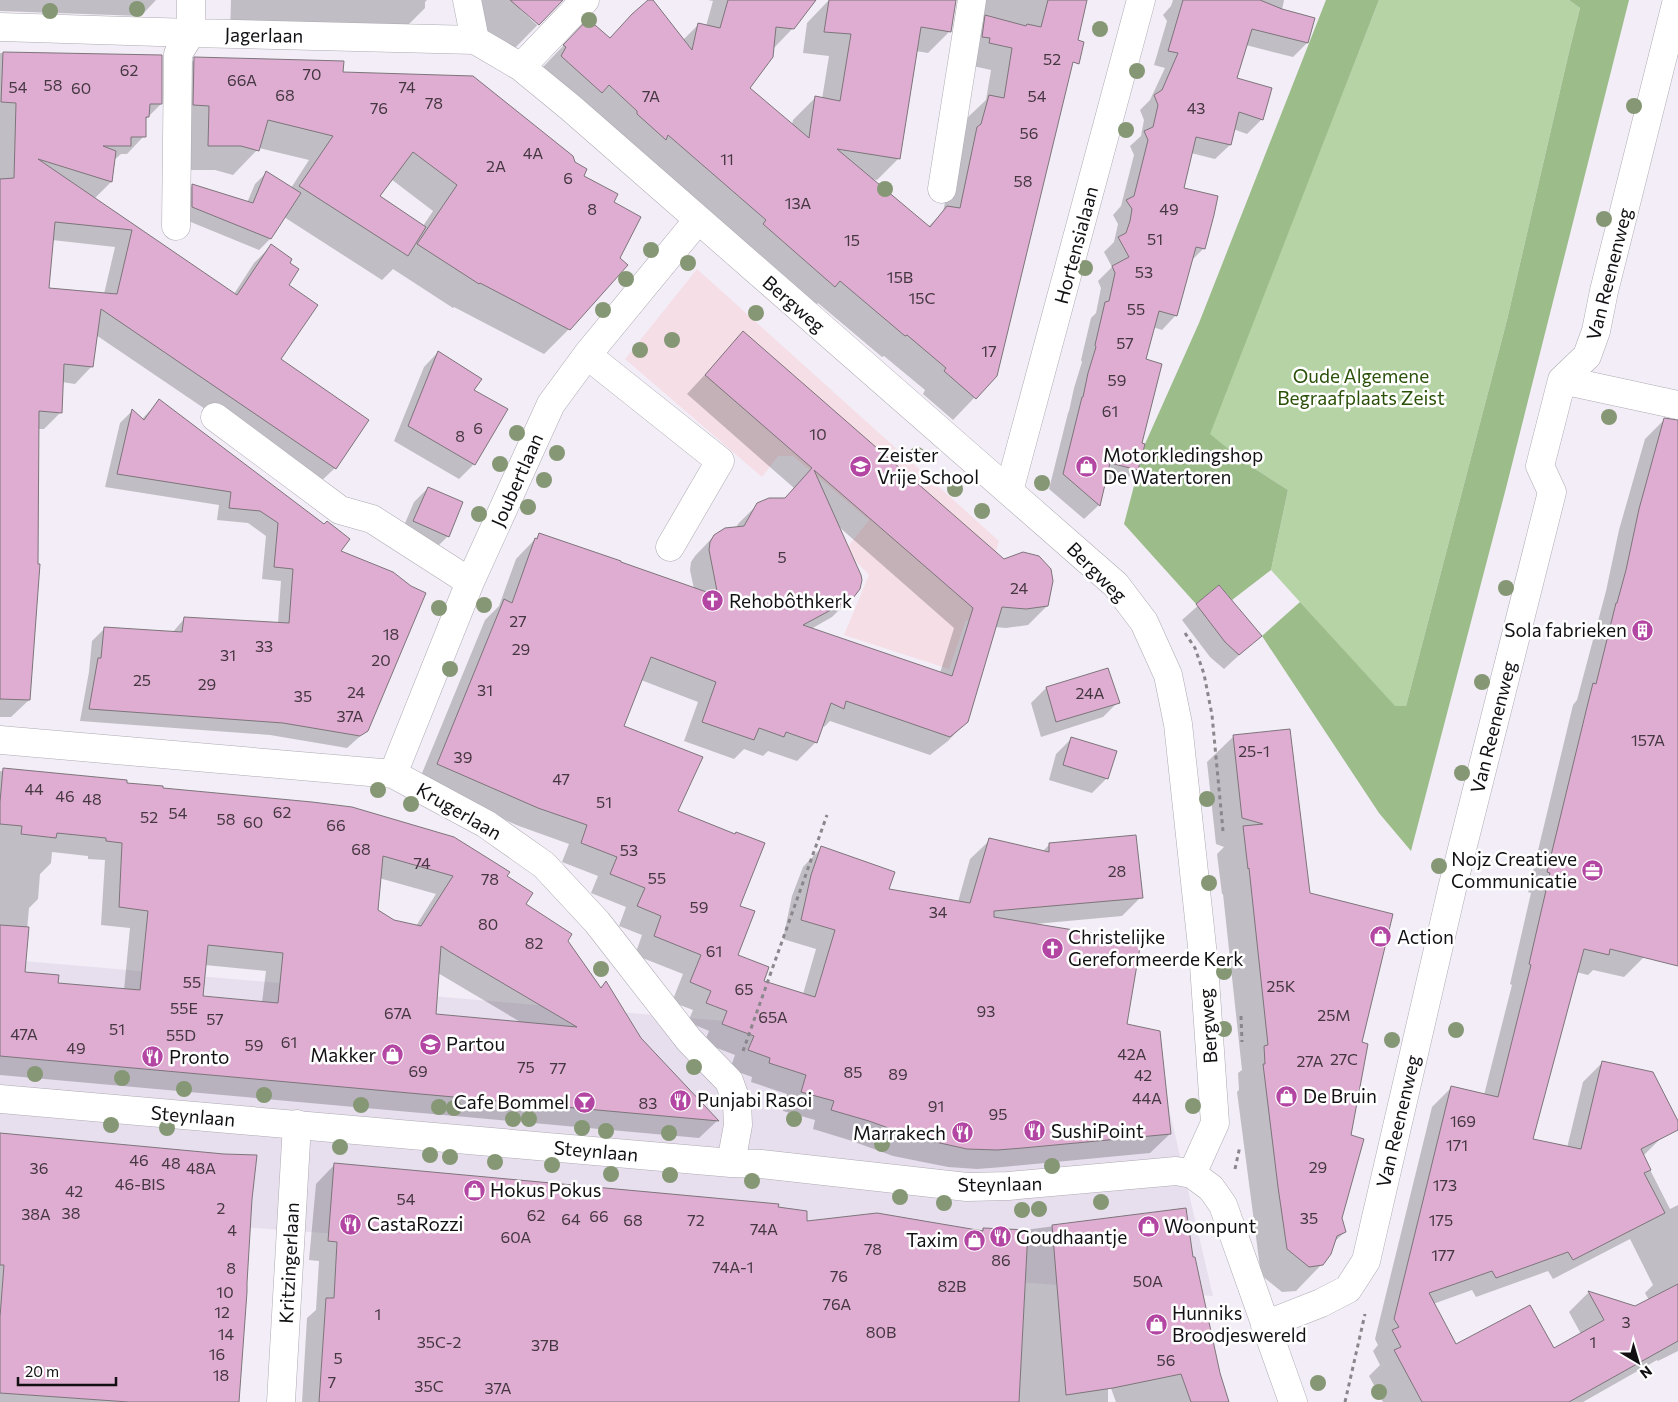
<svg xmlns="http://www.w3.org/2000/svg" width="1678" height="1402" viewBox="0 0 1678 1402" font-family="Commissioner,sans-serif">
<rect width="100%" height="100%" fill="#f2edf6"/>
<path fill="#e7dfee" d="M 0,959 L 1157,1058 L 1213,1296 L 0,1210 Z"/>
<path fill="#f6dee7" d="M 697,269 L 999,541 L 975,623 L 966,620 L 949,669 L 844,635 L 869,575 L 845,550 L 869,520 L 793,456 L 778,456 L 762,477 L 625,359 Z"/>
<path fill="#b5d3a5" d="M 1379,0 L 1569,0 L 1580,8 L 1569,52 L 1507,320 L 1406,706 L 1395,707 L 1271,570 L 1288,490 L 1243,461 L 1209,434 Z"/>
<path fill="#9cbc8a" d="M 1326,0 L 1379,0 L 1210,434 L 1243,461 L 1288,490 L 1271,570 L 1232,600 L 1219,585 L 1196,604 L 1124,524 L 1145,444 L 1199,323 Z
M 1569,0 L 1629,0 L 1506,488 L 1411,851 L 1379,813 L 1262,636 L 1300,602 L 1395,706 L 1406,706 L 1507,320 L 1569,52 L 1580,8 Z"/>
<path fill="#0003" fill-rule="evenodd" d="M 0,0 L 156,0 L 141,16 L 0,11 Z
M 231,0 L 427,0 L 425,2 L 425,8 L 394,39 L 230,35 Z
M 470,0 L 562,0 L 512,51 L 483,38 ZM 522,8 L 539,23 L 537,25 L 520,9 Z
M 650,0 L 651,0 L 683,40 L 699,24 L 706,26 L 713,1 L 708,0 L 815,0 L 793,28 L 773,49 L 749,88 L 792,125 L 793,120 L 815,98 L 822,99 L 829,56 L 803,53 L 807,23 L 829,0 L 956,0 L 950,31 L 928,53 L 916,51 L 899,158 L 877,180 L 871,179 L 928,227 L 943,212 L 956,150 L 960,146 L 967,118 L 986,100 L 991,70 L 968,65 L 978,0 L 1086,0 L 996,375 L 953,420 L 923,394 L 925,390 L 884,356 L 882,357 L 818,303 L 813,308 L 542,68 L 566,43 L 609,39 Z
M 1173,0 L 1284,0 L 1282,10 L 1313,18 L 1307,43 L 1293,57 L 1246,45 L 1235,79 L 1262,119 L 1247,134 L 1233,129 L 1230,145 L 1215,159 L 1191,153 L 1182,189 L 1203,249 L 1191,261 L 1176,315 L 1162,330 L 1153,327 L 1144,360 L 1140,444 L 1137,469 L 1123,483 L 1105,479 L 1099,505 L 1084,519 L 1049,489 L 1068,413 L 1069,411 L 1074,388 L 1082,362 L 1081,360 L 1091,318 L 1096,313 L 1101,288 L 1098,281 L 1112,267 L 1104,252 L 1114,242 L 1118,224 L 1113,215 L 1121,206 L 1134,155 L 1130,146 L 1141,136 L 1144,120 L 1140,110 L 1150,100 L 1165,68 L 1154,65 L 1167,21 L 1163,15 L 1171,6 Z
M 0,53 L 160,57 L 161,104 L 145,120 L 144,136 L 127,154 L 121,154 L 113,161 L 111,182 L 94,199 L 234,294 L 254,263 L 271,246 L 287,285 L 279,360 L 335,468 L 317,485 L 96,335 L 92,366 L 75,384 L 62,382 L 61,412 L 44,429 L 37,429 L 29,700 L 11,717 L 0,717 ZM 52,240 L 115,247 L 104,294 L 48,289 Z
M 195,59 L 342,73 L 582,176 L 569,329 L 544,354 L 454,307 L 453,308 L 393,269 L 382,280 L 284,217 L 270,239 L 259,250 L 181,218 L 181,197 L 192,186 L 247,203 L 255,184 L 266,173 L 291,188 L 309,160 L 259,148 L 233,175 L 215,170 L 184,170 L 170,83 ZM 391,179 L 433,211 L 423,226 L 378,196 Z
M 743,333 L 1047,606 L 1028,625 L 1006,628 L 995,627 L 967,721 L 948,741 L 930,755 L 830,721 L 824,727 L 822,726 L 816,742 L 797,761 L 768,751 L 763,756 L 744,749 L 734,759 L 684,741 L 698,702 L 641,680 L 622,727 L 739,906 L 737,956 L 762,981 L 803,994 L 816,949 L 783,939 L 792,896 L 803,867 L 822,847 L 888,890 L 958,902 L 970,859 L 990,840 L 1042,852 L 1050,844 L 1141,897 L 1122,916 L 1035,924 L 1126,1025 L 1170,1134 L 1150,1153 L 1003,1167 L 977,1169 L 948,1167 L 893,1156 L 849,1140 L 813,1129 L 815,1120 L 783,1111 L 787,1094 L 751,1082 L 752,1077 L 730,1069 L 735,1055 L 704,1043 L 709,1031 L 688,1022 L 693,1010 L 672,1002 L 683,974 L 635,955 L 642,935 L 619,926 L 626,907 L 591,893 L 598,876 L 562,862 L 569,844 L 519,826 L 418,783 L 485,620 L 499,606 L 516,559 L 539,535 L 694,589 L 690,570 L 691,562 L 695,556 L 714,536 L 736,528 L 738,524 L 758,504 L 784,499 L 794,488 L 687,394 ZM 838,526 L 954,628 L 940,673 L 811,629 L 832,617 L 852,597 Z
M 438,352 L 473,390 L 474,464 L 459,479 L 394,441 L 424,367 Z
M 159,401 L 339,552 L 367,730 L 347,748 L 270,735 L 80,721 L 89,672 L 92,641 L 104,629 L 172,633 L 184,619 L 278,623 L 281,581 L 262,579 L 266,536 L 248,523 L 217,520 L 219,505 L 105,487 L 120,423 L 132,411 L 142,419 Z
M 1665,419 L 1678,422 L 1678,946 L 1644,957 L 1624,977 L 1593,970 L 1588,975 L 1576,972 L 1531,1140 L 1567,1148 L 1583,1082 L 1603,1062 L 1661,1138 L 1643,1156 L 1670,1209 L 1678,1205 L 1678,1351 L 1658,1361 L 1657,1360 L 1583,1402 L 1383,1402 L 1369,1376 L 1380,1365 L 1373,1351 L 1378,1345 L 1375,1339 L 1432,1107 L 1452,1087 L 1484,1095 L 1512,985 L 1510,984 L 1531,893 L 1528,892 L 1573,705 L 1577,700 L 1606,591 L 1619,530 L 1645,439 ZM 1630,1239 L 1653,1285 L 1645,1293 L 1649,1300 L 1635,1307 L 1588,1293 L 1569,1312 L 1581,1334 L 1553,1350 L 1455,1346 L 1433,1304 L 1472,1290 L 1476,1297 L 1548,1271 L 1553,1279 Z
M 428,488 L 448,536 L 434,550 L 400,535 L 414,502 Z
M 1219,587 L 1260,636 L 1224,669 L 1210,657 L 1182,620 Z
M 1108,669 L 1118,702 L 1103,717 L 1041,737 L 1031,703 L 1046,688 Z
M 1234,736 L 1309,894 L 1361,1043 L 1341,1218 L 1345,1232 L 1333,1243 L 1322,1264 L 1296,1291 L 1282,1292 L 1261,1275 L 1237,1092 L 1239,1090 L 1238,1073 L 1242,1070 L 1223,894 L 1222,894 L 1217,854 L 1224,847 L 1216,844 L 1207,762 Z
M 1071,739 L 1107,778 L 1092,793 L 1049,780 L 1056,754 Z
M 0,771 L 126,782 L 126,784 L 161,790 L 505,877 L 524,904 L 566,941 L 599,989 L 605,983 L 640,1039 L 717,1121 L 699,1138 L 0,1075 ZM 52,852 L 88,856 L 88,859 L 105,860 L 101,925 L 130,928 L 124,990 L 57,984 L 23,973 L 29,908 L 38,899 L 40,874 L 51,863 ZM 379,878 L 436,894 L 416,926 L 394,921 L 376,911 ZM 205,965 L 266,971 L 262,1002 L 202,997 ZM 438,973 L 522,1023 L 435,1015 Z
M 0,1135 L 224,1156 L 251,1199 L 238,1402 L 0,1402 Z
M 335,1164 L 777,1208 L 806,1222 L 980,1232 L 983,1229 L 1017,1231 L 1185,1209 L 1192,1258 L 1219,1373 L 1228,1402 L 1116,1402 L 1108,1380 L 1108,1402 L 302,1402 L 307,1318 L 316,1310 L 319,1261 L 309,1260 L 316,1184 Z"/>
<path fill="#dfadd1" stroke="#7d757b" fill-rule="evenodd" d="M 510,0 L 563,0 L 539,25 Z
M 648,0 L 653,0 L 692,50 L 698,23 L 720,28 L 728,0 L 816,0 L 794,29 L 776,27 L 773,57 L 750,88 L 809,138 L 815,96 L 840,101 L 851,34 L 824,32 L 829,0 L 956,0 L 951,32 L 921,27 L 900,159 L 837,149 L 930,227 L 947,206 L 960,208 L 977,127 L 981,124 L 989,95 L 1004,98 L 1012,48 L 989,43 L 990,38 L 982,37 L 985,15 L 1026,26 L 1027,24 L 1041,27 L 1048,0 L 1087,0 L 1078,40 L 1084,42 L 1079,64 L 1073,62 L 997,376 L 976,399 L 944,371 L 946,368 L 907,335 L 905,336 L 840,281 L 835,287 L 763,224 L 766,220 L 668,135 L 666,140 L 637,114 L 637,111 L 609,85 L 602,93 L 561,56 L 566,47 L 563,45 L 588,19 L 610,38 L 632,14 Z
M 1183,0 L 1260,0 L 1282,9 L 1315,18 L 1308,43 L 1252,29 L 1237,78 L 1272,88 L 1263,120 L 1239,112 L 1231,145 L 1196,137 L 1184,188 L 1218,196 L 1214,215 L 1205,249 L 1196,247 L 1177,316 L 1159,311 L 1146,359 L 1162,364 L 1142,443 L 1145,444 L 1138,470 L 1110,463 L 1100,506 L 1063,474 L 1082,397 L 1083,397 L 1088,373 L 1096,347 L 1095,345 L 1105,302 L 1109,301 L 1115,273 L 1112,266 L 1129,257 L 1118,237 L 1126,233 L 1130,221 L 1132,209 L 1126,200 L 1134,196 L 1148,140 L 1144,131 L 1153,127 L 1158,105 L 1154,95 L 1162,90 L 1178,53 L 1168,51 Z
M 3,52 L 162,55 L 162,104 L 150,104 L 149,117 L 146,117 L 146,137 L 131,137 L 131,146 L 103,146 L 116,151 L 112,182 L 38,159 L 237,295 L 271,244 L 292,259 L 290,263 L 299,269 L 289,285 L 318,305 L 281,359 L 369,420 L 336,469 L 101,309 L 93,367 L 64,364 L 62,413 L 39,411 L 38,564 L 40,564 L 30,700 L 0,699 L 0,179 L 14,178 L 16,103 L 1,102 ZM 55,222 L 132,230 L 117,294 L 49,288 Z
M 194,57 L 344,61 L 343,72 L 473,76 L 573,156 L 575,162 L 587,169 L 584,176 L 618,194 L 614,202 L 641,217 L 620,258 L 628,265 L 570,330 L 480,283 L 479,284 L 417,244 L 457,185 L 413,152 L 380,196 L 426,227 L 408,256 L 299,186 L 333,136 L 268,120 L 259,151 L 241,146 L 208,146 L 209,106 L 193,105 Z
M 266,171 L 301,193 L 271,239 L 192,207 L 192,184 L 253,203 Z
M 743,331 L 1004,559 L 1023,552 L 1039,556 L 1051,569 L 1053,581 L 1048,606 L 1026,609 L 1002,607 L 968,722 L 950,737 L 846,701 L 844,709 L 831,703 L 817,743 L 786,732 L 784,737 L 759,728 L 754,740 L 702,722 L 716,682 L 651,657 L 624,726 L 703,757 L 678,811 L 735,834 L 736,832 L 765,843 L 740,906 L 755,911 L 738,955 L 769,967 L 764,981 L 815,997 L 835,930 L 801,920 L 811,875 L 821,846 L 895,872 L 889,889 L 970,903 L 989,838 L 1049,852 L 1049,843 L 1136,835 L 1143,898 L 994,911 L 994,917 L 1141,941 L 1127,1024 L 1160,1031 L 1171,1134 L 1023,1148 L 997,1150 L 967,1149 L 913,1137 L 869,1121 L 831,1110 L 834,1101 L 801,1092 L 806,1075 L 769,1063 L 770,1058 L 748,1050 L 754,1036 L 722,1024 L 727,1011 L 706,1003 L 711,991 L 690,982 L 701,955 L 654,936 L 661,916 L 637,906 L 645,888 L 610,874 L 617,857 L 581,843 L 587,825 L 538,808 L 437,764 L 504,599 L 512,603 L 535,538 L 537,539 L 539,533 L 621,561 L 621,562 L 718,596 L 709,550 L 710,542 L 714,535 L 725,528 L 744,526 L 757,503 L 769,498 L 785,498 L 812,468 L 705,375 ZM 814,470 L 973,608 L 952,676 L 803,625 L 853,598 L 860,589 L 862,580 L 861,575 Z
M 438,351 L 482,379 L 474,390 L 508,409 L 475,465 L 408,426 Z
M 159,399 L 324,524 L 327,521 L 350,539 L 341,551 L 393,572 L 411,586 L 426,593 L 368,731 L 360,736 L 283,723 L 89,709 L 98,658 L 101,658 L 104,627 L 182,632 L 184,617 L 289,623 L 293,569 L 274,567 L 278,523 L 260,511 L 229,508 L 231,492 L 117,474 L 132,409 L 144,420 Z
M 1664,418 L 1678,420 L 1678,966 L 1610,949 L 1609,955 L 1584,949 L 1533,1139 L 1581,1149 L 1602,1061 L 1653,1072 L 1678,1121 L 1678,1130 L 1641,1149 L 1651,1170 L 1644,1173 L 1665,1213 L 1573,1260 L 1568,1252 L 1496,1278 L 1492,1271 L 1429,1293 L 1456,1344 L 1530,1305 L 1554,1348 L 1604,1320 L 1588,1291 L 1635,1306 L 1678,1284 L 1678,1341 L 1569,1402 L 1422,1402 L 1394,1350 L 1401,1347 L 1392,1330 L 1399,1327 L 1394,1319 L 1451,1086 L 1498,1097 L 1531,965 L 1529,964 L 1550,873 L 1547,872 L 1587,707 L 1593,683 L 1596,684 L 1616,603 L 1617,603 L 1626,570 L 1639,509 Z
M 428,487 L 463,502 L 449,537 L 413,521 Z
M 1219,585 L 1262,636 L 1239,655 L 1225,642 L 1196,604 Z
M 1108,668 L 1120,703 L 1056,722 L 1046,687 Z
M 1290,729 L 1310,893 L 1393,914 L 1362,1042 L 1368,1044 L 1351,1135 L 1364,1139 L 1342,1218 L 1346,1232 L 1337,1236 L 1331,1254 L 1323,1265 L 1309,1267 L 1287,1249 L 1278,1187 L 1263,1064 L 1265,1064 L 1264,1046 L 1268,1045 L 1249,868 L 1248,869 L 1243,826 L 1263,824 L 1242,818 L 1233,735 Z
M 1071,737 L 1117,751 L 1108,779 L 1063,765 Z
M 3,768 L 127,780 L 127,783 L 163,786 L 163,788 L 312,802 L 352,807 L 454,837 L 510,872 L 507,876 L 533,893 L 526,904 L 572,934 L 568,941 L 601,988 L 606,981 L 641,1038 L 719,1121 L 0,1056 L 0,925 L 29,927 L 25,972 L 59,975 L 58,983 L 140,990 L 148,911 L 119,907 L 122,843 L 106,841 L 106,838 L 57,833 L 56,838 L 21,834 L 22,826 L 0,824 L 0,802 ZM 383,856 L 453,876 L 421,926 L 394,920 L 378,910 ZM 208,945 L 283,953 L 278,1003 L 203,996 ZM 441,946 L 450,952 L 577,1027 L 436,1014 Z
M 0,1133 L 224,1154 L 257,1155 L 252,1199 L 247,1283 L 247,1292 L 239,1402 L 129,1402 L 0,1393 L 0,1317 L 4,1265 L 0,1265 Z
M 334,1163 L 779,1204 L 778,1207 L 807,1211 L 807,1221 L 877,1213 L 983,1231 L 983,1228 L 1028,1230 L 1019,1402 L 319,1402 L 326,1298 L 334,1298 L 337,1242 L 328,1241 Z
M 1186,1208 L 1193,1257 L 1195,1257 L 1220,1373 L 1229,1402 L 1191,1402 L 1181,1374 L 1113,1388 L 1066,1395 L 1052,1225 Z"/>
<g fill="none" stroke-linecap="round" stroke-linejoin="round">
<defs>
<path id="minor" d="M 467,0 L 475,40
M 0,27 L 191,33 L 475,40 L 521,67 L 571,108 L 1116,585 L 1144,622 L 1168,675 L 1178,724 L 1204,965 L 1215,1123 L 1192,1174
M 521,67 L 585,0
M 942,189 L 972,0
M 176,226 L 178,54 L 191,33 L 191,0
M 587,355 L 720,461 L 670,547
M 1562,380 L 1678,405
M 215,417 L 340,510 L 372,519 L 470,582
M 1009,491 L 1141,0
M 0,740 L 393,774 L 486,824 L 544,865 L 597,922 L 689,1040 L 729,1081 L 737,1103 L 738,1125 L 731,1163
M 393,774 L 470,582 L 551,404 L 587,355 L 698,220
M 0,1099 L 731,1163 L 761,1164 L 967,1187 L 1008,1186 L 1176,1171 L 1192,1174 L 1211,1188 L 1223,1205 L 1293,1402
M 1265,1325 L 1321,1303 L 1348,1289 L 1366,1261 L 1452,889 L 1552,492 L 1540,466 L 1562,380 L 1587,356 L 1596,331 L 1604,291 L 1677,0
M 281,1402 L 297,1124"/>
</defs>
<use href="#minor" stroke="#aeaab2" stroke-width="29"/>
<path stroke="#8a868c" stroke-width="3" stroke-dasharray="4 4" stroke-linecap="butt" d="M 1185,633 L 1195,648 L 1204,674 L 1212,715 L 1223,831
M 1241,1016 L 1242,1042
M 743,1051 L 827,815
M 1235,1169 L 1240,1146
M 1345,1402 L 1365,1314"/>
<use href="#minor" stroke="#fff" stroke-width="28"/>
</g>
<g fill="#859774">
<circle cx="137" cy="9" r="8"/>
<circle cx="50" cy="11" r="8"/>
<circle cx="589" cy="20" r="8"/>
<circle cx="1100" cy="29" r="8"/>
<circle cx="1137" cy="71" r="8"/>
<circle cx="1634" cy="106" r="8"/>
<circle cx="1126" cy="130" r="8"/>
<circle cx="885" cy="189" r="8"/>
<circle cx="1604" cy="219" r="8"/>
<circle cx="651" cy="250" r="8"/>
<circle cx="688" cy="263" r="8"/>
<circle cx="1085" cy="268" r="8"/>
<circle cx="626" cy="279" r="8"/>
<circle cx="603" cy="310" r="8"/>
<circle cx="756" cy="313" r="8"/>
<circle cx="672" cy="340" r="8"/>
<circle cx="640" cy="350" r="8"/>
<circle cx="1609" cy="417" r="8"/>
<circle cx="517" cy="433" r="8"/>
<circle cx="557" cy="453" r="8"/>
<circle cx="917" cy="455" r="8"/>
<circle cx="500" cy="464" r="8"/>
<circle cx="544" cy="480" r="8"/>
<circle cx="1042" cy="483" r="8"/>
<circle cx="955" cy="489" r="8"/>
<circle cx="528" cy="507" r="8"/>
<circle cx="982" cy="511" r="8"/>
<circle cx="479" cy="514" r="8"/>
<circle cx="1506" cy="588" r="8"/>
<circle cx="484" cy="605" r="8"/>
<circle cx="439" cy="608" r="8"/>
<circle cx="450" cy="669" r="8"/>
<circle cx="1482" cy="682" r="8"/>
<circle cx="1462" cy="773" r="8"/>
<circle cx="378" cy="790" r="8"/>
<circle cx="1207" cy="799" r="8"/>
<circle cx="411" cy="804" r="8"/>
<circle cx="1439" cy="866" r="8"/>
<circle cx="1209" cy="883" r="8"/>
<circle cx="601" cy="969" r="8"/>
<circle cx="1224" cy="972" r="8"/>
<circle cx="1224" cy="1029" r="8"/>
<circle cx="1456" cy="1030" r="8"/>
<circle cx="1392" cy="1040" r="8"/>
<circle cx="694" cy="1067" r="8"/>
<circle cx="35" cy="1074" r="8"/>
<circle cx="122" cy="1078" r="8"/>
<circle cx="184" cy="1089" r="8"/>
<circle cx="264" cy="1095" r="8"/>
<circle cx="361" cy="1105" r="8"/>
<circle cx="1193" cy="1106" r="8"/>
<circle cx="439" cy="1107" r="8"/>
<circle cx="454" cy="1108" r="8"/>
<circle cx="513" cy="1119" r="8"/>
<circle cx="529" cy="1119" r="8"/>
<circle cx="794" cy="1119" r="8"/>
<circle cx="111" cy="1125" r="8"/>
<circle cx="167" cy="1128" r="8"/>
<circle cx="582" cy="1128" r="8"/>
<circle cx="606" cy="1131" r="8"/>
<circle cx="669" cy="1133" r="8"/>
<circle cx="882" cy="1144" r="8"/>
<circle cx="340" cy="1147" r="8"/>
<circle cx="430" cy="1155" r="8"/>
<circle cx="450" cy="1157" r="8"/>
<circle cx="495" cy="1162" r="8"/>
<circle cx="552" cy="1165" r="8"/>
<circle cx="1052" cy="1166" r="8"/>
<circle cx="611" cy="1174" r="8"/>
<circle cx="670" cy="1175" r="8"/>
<circle cx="752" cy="1181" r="8"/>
<circle cx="900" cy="1197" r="8"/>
<circle cx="1101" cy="1202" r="8"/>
<circle cx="944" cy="1203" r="8"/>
<circle cx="1039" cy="1209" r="8"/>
<circle cx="1022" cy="1210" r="8"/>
<circle cx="1318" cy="1383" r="8"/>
<circle cx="1379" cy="1392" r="8"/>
</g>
<defs>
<symbol id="school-disc" viewBox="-11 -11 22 22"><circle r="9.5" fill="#b345a3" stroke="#fff"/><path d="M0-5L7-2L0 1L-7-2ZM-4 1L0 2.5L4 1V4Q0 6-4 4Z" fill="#fff"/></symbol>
<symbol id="shop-disc" viewBox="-11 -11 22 22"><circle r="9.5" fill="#b345a3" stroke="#fff"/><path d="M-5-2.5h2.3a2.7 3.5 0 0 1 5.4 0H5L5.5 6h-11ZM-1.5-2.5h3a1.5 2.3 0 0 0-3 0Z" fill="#fff"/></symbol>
<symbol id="church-disc" viewBox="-11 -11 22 22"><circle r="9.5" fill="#b345a3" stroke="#fff"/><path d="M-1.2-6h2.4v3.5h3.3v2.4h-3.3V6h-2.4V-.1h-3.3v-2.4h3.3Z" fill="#fff"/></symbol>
<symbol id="building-disc" viewBox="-11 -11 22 22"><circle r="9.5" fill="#b345a3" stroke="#fff"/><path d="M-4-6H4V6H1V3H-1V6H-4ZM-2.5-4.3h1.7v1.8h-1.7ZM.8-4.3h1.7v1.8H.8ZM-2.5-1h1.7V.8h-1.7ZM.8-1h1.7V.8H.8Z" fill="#fff"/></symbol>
<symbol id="office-disc" viewBox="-11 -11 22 22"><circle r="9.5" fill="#b345a3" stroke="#fff"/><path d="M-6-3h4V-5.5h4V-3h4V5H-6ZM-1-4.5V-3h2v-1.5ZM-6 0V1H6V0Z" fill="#fff"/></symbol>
<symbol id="restaurant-disc" viewBox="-11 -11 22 22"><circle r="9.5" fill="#b345a3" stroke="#fff"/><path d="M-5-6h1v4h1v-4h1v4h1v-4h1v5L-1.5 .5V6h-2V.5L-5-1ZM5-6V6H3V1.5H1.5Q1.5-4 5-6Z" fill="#fff"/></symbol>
<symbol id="bar-disc" viewBox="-11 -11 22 22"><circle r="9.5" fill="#b345a3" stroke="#fff"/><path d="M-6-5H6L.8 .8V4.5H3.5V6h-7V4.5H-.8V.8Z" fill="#fff"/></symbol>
</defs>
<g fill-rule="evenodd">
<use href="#school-disc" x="848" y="454" width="25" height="25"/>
<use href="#shop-disc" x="1074" y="454" width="25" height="25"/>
<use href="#church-disc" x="700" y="588" width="25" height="25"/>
<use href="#building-disc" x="1630" y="618" width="25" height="25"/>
<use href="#office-disc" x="1580" y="858" width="25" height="25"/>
<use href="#shop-disc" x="1368" y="924" width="25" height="25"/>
<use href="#church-disc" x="1040" y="936" width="25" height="25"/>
<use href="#school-disc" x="418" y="1032" width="25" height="25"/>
<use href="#shop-disc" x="380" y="1042" width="25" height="25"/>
<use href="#restaurant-disc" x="140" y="1044" width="25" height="25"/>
<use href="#shop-disc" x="1274" y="1084" width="25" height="25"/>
<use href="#restaurant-disc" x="668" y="1088" width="25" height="25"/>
<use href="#bar-disc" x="572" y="1090" width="25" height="25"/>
<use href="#restaurant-disc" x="1022" y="1118" width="25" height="25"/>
<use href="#restaurant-disc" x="950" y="1120" width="25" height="25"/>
<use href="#shop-disc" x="462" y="1178" width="25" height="25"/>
<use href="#restaurant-disc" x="338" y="1212" width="25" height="25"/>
<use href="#shop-disc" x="1136" y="1214" width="25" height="25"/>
<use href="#restaurant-disc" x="988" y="1224" width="25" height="25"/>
<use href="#shop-disc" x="962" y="1228" width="25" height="25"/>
<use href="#shop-disc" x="1144" y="1312" width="25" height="25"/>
</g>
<g text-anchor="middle" stroke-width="5" stroke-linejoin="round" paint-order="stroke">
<g font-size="16" fill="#453742">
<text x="1052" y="65">52</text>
<text x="129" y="76">62</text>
<text x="312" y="80">70</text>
<text x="242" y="86">66A</text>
<text x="53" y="91">58</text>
<text x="18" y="93">54</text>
<text x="407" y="93">74</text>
<text x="81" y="94">60</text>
<text x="285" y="101">68</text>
<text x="651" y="102">7A</text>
<text x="1037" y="102">54</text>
<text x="434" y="109">78</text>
<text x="379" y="114">76</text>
<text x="1196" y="114">43</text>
<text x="1029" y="139">56</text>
<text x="533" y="159">4A</text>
<text x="727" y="165">11</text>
<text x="496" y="172">2A</text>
<text x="568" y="184">6</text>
<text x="1023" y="187">58</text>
<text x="798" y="209">13A</text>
<text x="592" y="215">8</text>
<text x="1169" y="215">49</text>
<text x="1155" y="245">51</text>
<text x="852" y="246">15</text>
<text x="1144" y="278">53</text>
<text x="900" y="283">15B</text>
<text x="922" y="304">15C</text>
<text x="1136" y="315">55</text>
<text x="1125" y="349">57</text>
<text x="989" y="357">17</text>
<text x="1117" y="386">59</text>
<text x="1110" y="417">61</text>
<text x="478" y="434">6</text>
<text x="818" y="440">10</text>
<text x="460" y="442">8</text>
<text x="782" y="563">5</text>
<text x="1019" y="594">24</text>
<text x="518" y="627">27</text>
<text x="391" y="640">18</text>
<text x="264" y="652">33</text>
<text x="521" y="655">29</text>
<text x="228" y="661">31</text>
<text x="381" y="666">20</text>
<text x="142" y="686">25</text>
<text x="207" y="690">29</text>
<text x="485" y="696">31</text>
<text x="356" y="698">24</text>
<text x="1090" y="699">24A</text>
<text x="303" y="702">35</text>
<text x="350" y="722">37A</text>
<text x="1648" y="746">157A</text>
<text x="1254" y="757">25-1</text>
<text x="463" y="763">39</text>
<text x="561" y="785">47</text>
<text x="34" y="795">44</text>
<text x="65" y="802">46</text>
<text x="92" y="805">48</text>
<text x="604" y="808">51</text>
<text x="282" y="818">62</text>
<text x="178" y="819">54</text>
<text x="149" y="823">52</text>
<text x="226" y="825">58</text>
<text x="253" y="828">60</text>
<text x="336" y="831">66</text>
<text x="361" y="855">68</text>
<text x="629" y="856">53</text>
<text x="422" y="869">74</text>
<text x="1117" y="877">28</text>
<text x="657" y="884">55</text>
<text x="490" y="885">78</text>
<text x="699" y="913">59</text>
<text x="938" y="918">34</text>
<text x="488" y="930">80</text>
<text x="534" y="949">82</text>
<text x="714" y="957">61</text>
<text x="192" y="988">55</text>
<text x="1281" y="992">25K</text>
<text x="744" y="995">65</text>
<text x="184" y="1014">55E</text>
<text x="986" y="1017">93</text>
<text x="398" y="1019">67A</text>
<text x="1334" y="1021">25M</text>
<text x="773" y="1023">65A</text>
<text x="215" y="1025">57</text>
<text x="117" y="1035">51</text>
<text x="24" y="1040">47A</text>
<text x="181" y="1041">55D</text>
<text x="289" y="1048">61</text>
<text x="254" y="1051">59</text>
<text x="76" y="1054">49</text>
<text x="1132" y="1060">42A</text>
<text x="1344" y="1065">27C</text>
<text x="1310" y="1067">27A</text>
<text x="526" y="1073">75</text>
<text x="558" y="1074">77</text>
<text x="418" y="1077">69</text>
<text x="853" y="1078">85</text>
<text x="898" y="1080">89</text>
<text x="1143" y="1081">42</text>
<text x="1147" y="1104">44A</text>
<text x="648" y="1109">83</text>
<text x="936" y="1112">91</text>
<text x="998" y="1120">95</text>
<text x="1463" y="1127">169</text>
<text x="1457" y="1151">171</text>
<text x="139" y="1166">46</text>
<text x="171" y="1169">48</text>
<text x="1318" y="1173">29</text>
<text x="39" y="1174">36</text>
<text x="201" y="1174">48A</text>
<text x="140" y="1190">46-BIS</text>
<text x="1445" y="1191">173</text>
<text x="74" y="1197">42</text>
<text x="406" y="1205">54</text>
<text x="221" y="1214">2</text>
<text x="71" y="1219">38</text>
<text x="36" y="1220">38A</text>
<text x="536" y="1221">62</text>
<text x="599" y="1222">66</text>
<text x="1309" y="1224">35</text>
<text x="571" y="1225">64</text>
<text x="633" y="1226">68</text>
<text x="696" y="1226">72</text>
<text x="1441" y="1226">175</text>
<text x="764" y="1235">74A</text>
<text x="232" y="1236">4</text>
<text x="516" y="1243">60A</text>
<text x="873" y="1255">78</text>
<text x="1443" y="1261">177</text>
<text x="1001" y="1266">86</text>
<text x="733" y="1273">74A-1</text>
<text x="231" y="1274">8</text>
<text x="839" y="1282">76</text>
<text x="1148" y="1287">50A</text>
<text x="952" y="1292">82B</text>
<text x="225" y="1298">10</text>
<text x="837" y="1310">76A</text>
<text x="222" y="1318">12</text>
<text x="378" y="1320">1</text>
<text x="1626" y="1328">3</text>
<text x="881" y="1338">80B</text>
<text x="226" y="1340">14</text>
<text x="439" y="1348">35C-2</text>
<text x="1593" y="1348">1</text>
<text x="545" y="1351">37B</text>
<text x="217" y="1360">16</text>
<text x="338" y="1364">5</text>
<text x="1166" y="1366">56</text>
<text x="221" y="1381">18</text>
<text x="332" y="1388">7</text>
<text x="429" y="1392">35C</text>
<text x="498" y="1394">37A</text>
</g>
<g font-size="19" fill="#121013" stroke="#fff">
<text transform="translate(264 35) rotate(1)" y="7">Jagerlaan</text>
<text transform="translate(1076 245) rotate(-75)" y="7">Hortensialaan</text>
<text transform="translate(1609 274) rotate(-76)" y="7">Van Reenenweg</text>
<text transform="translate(794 304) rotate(41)" y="7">Bergweg</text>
<text transform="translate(517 480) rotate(-66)" y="7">Joubertlaan</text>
<text transform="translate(1097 572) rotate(45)" y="7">Bergweg</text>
<text transform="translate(1493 727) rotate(-76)" y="7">Van Reenenweg</text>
<text transform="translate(459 811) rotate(30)" y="7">Krugerlaan</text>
<text transform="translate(1208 1026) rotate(-94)" y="7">Bergweg</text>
<text transform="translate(193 1116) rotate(5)" y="7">Steynlaan</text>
<text transform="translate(1398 1121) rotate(-77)" y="7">Van Reenenweg</text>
<text transform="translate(596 1151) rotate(5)" y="7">Steynlaan</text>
<text transform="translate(1000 1184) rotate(-1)" y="7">Steynlaan</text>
<text transform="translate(289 1263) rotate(-87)" y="7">Kritzingerlaan</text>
</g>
<g font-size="19" fill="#2b5109" stroke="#fff">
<text x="1361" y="383">Oude Algemene<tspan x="1361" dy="22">Begraafplaats Zeist</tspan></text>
</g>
<g font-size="19" fill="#121013" stroke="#fff" text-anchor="start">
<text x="877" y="462">Zeister<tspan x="877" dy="22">Vrije School</tspan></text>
<text x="1103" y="462">Motorkledingshop<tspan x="1103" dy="22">De Watertoren</tspan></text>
<text x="729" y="608">Rehobôthkerk</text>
<text x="1627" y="637" text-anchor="end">Sola fabrieken</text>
<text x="1577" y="866" text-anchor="end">Nojz Creatieve<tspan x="1577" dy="22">Communicatie</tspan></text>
<text x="1068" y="944">Christelijke<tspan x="1068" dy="22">Gereformeerde Kerk</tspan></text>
<text x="1397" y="944">Action</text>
<text x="446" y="1051">Partou</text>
<text x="376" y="1062" text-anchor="end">Makker</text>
<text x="169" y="1064">Pronto</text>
<text x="1303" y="1103">De Bruin</text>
<text x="697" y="1107">Punjabi Rasoi</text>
<text x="569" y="1109" text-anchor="end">Cafe Bommel</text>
<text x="1051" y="1138">SushiPoint</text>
<text x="946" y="1140" text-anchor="end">Marrakech</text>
<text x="490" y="1197">Hokus Pokus</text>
<text x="367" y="1231">CastaRozzi</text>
<text x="1164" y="1233">Woonpunt</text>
<text x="1016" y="1244">Goudhaantje</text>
<text x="958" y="1247" text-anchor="end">Taxim</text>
<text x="1172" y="1320">Hunniks<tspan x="1172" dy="22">Broodjeswereld</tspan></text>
</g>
</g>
<g transform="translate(1638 1362) rotate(142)" stroke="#ffffff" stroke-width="4" paint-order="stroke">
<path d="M0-4L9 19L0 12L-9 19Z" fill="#121013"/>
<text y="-8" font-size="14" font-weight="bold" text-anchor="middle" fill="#121013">N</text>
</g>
<path d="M18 1377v8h98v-8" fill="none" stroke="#121013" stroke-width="2.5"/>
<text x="25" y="1377" font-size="15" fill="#121013" stroke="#ffffff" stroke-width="4" paint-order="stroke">20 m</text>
</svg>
